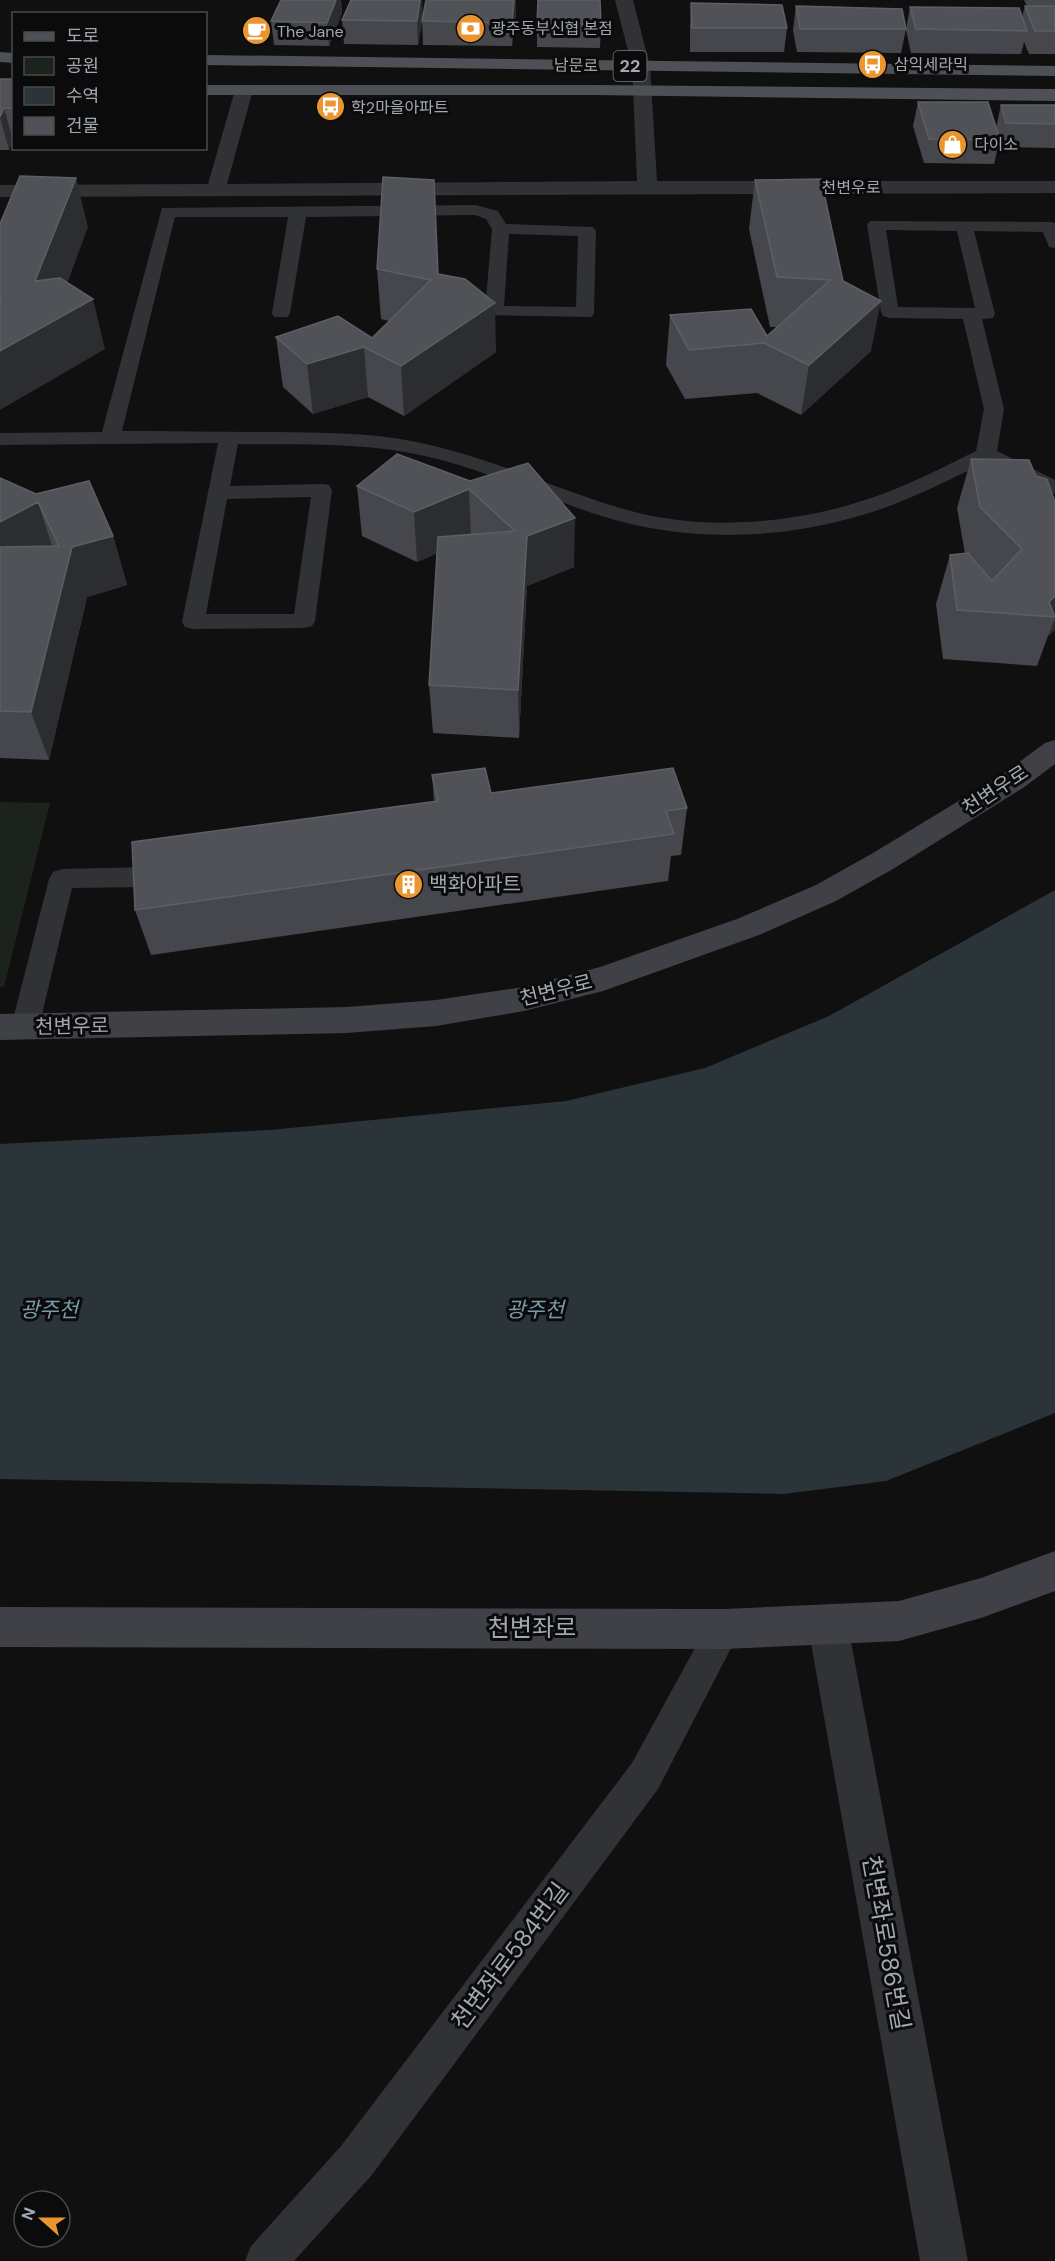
<svg xmlns="http://www.w3.org/2000/svg" width="1055" height="2261" viewBox="0 0 1055 2261" font-family="'DM Sans','Noto Sans KR',sans-serif">
<rect width="100%" height="100%" fill="#101011"/>
<path fill="#1c231c" d="M 0,802 L 50,803 L 4,987 L 0,987 Z"/>
<path fill="#2a3439" d="M 1055,890 L 1055,1413 L 886,1481 L 784,1494 L 0,1479 L 0,1144 L 270,1130 L 566,1101 L 705,1068 L 829,1016 Z"/>
<g fill="none" stroke-linecap="round" stroke-linejoin="round">
<path fill="#313236" fill-rule="evenodd" d="M 476,205 L 498,211 L 506,224 L 593,227 L 596,231 L 594,313 L 592,317 L 487,315 L 485,311 L 492,229 L 486,219 L 475,215 L 306,217 L 290,313 L 288,317 L 274,317 L 272,313 L 288,217 L 175,217 L 122,431 C 173,431 224,432 276,432 C 321,433 367,432 411,441 C 486,455 554,489 627,510 C 698,530 782,525 852,504 C 895,492 936,471 976,451 L 984,409 L 963,319 L 890,318 L 883,316 L 881,312 L 867,225 L 870,221 L 1050,222 L 1055,223 L 1055,248 L 1049,247 L 1043,232 L 974,231 L 995,314 L 993,318 L 982,319 L 1004,409 L 997,451 L 1055,480 L 1055,494 L 986,462 C 953,478 921,494 887,507 C 797,539 696,545 605,517 C 540,497 477,465 410,453 C 354,442 295,445 238,444 L 230,486 L 322,484 L 329,485 L 332,490 L 315,621 L 312,626 L 304,628 L 193,629 L 185,627 L 182,622 L 218,443 L 0,445 L 0,433 L 102,432 L 162,208 ZM 886,230 L 957,231 L 975,308 L 898,307 ZM 509,234 L 578,236 L 576,307 L 504,306 ZM 311,497 L 294,614 L 206,614 L 227,499 Z
M 147,867 L 156,870 L 160,877 L 156,884 L 147,887 L 72,888 L 39,1027 L 35,1035 L 25,1038 L 15,1035 L 11,1027 L 49,879 L 53,872 L 62,869 Z
M 724,1612 L 736,1617 L 741,1629 L 658,1789 L 371,2176 L 294,2261 L 245,2261 L 251,2246 L 341,2146 L 632,1763 L 712,1617 Z"/>
<path fill="#313236" fill-rule="evenodd" d="M 615,0 L 633,0 L 650,66 L 657,181 L 1055,181 L 1055,193 L 0,197 L 0,185 L 208,184 L 235,90 L 238,86 L 250,86 L 253,90 L 227,184 L 637,181 L 632,66 Z
M 828,1606 L 842,1612 L 848,1626 L 968,2261 L 920,2261 L 808,1626 L 814,1612 Z"/>
<path fill="#3f4146" fill-rule="evenodd" d="M 1055,740 L 1055,764 L 1023,788 L 893,869 L 836,901 L 759,935 L 603,991 L 524,1011 L 436,1026 L 347,1033 L 0,1040 L 0,1014 L 347,1007 L 436,1000 L 524,987 L 600,967 L 737,919 L 816,885 L 873,853 L 1003,774 L 1045,743 Z
M 1055,1551 L 1055,1591 L 981,1618 L 899,1641 L 724,1649 L 0,1647 L 0,1607 L 724,1609 L 899,1601 L 981,1578 Z"/>
<path fill="#4d5055" fill-rule="evenodd" d="M 0,52 L 14,53 L 14,63 L 0,62 Z
M 206,55 L 1055,66 L 1055,76 L 206,65 Z
M 206,85 L 593,85 L 1055,89 L 1055,101 L 593,95 L 206,95 Z"/>
</g>
<path fill="#46474c" d="M 281,0 L 341,0 L 342,13 L 329,46 L 274,45 L 271,21 Z
M 1024,0 L 1055,0 L 1055,54 L 1029,54 L 1024,42 L 1021,54 L 911,53 L 906,30 L 910,7 L 1022,17 L 1025,6 L 1027,6 Z
M 691,3 L 787,28 L 784,52 L 690,52 L 690,26 Z
M 796,6 L 906,29 L 901,53 L 797,52 L 793,30 Z
M 516,12 L 512,46 L 423,45 L 422,21 L 418,45 L 344,44 L 342,20 L 423,15 Z
M 537,24 L 601,24 L 600,48 L 537,47 Z
M 0,79 L 14,79 L 14,141 L 9,150 L 0,150 Z
M 918,102 L 996,128 L 1001,105 L 1055,105 L 1055,148 L 1000,147 L 999,143 L 994,164 L 924,163 L 913,126 Z
M 755,180 L 843,281 L 871,351 L 801,415 L 757,393 L 685,399 L 666,365 L 670,315 L 767,336 L 777,327 L 770,327 L 749,229 Z
M 377,269 L 439,274 L 496,352 L 404,416 L 368,397 L 313,414 L 283,387 L 276,337 L 372,338 L 389,321 L 381,319 Z
M 971,459 L 1036,476 L 1055,502 L 1055,630 L 1048,636 L 1037,666 L 943,659 L 936,604 L 950,555 L 965,554 L 957,508 Z
M 0,478 L 113,536 L 127,585 L 87,597 L 49,760 L 0,758 Z
M 470,481 L 574,567 L 527,586 L 519,738 L 433,733 L 429,685 L 437,553 L 417,562 L 362,536 L 357,486 Z
M 432,775 L 491,793 L 687,808 L 681,855 L 671,856 L 668,881 L 151,955 L 135,910 L 434,801 Z"/>
<path fill="#2c2d30" d="M 336,0 L 341,0 L 342,13 L 329,46 L 327,23 Z
M 420,0 L 422,0 L 423,15 L 418,45 L 417,21 Z
M 514,0 L 516,0 L 516,12 L 512,46 L 512,23 Z
M 4,108 L 13,141 L 9,150 L 0,117 Z
M 76,178 L 88,227 L 53,322 L 93,299 L 105,349 L 0,410 L 0,351 L 35,281 Z
M 881,301 L 871,351 L 801,415 L 809,365 Z
M 495,303 L 496,352 L 404,416 L 401,366 Z
M 364,347 L 368,397 L 313,414 L 307,364 Z
M 469,489 L 471,539 L 417,562 L 414,512 Z
M 38,502 L 54,552 L 0,555 L 0,522 Z
M 575,518 L 574,567 L 527,586 L 519,738 L 518,690 L 527,536 Z
M 113,536 L 127,585 L 87,597 L 49,760 L 31,712 L 72,547 Z
M 1055,596 L 1055,617 L 1049,602 Z
M 1055,618 L 1055,630 L 1048,636 Z"/>
<path fill="#505257" stroke="#5c5f65" stroke-width="1.5" d="M 281,0 L 336,0 L 327,23 L 271,21 Z
M 351,0 L 420,0 L 417,21 L 342,20 Z
M 426,0 L 514,0 L 512,23 L 422,21 Z
M 538,0 L 600,0 L 601,24 L 537,24 Z
M 691,3 L 782,5 L 787,28 L 692,28 Z
M 796,6 L 902,9 L 906,29 L 800,29 Z
M 1025,6 L 1055,6 L 1055,31 L 1035,31 Z
M 910,7 L 1019,8 L 1027,31 L 916,29 Z
M 0,79 L 14,79 L 14,108 L 4,108 L 0,117 Z
M 918,102 L 988,102 L 1000,140 L 929,139 Z
M 1001,105 L 1055,105 L 1055,124 L 1006,123 Z
M 20,176 L 76,178 L 35,281 L 60,278 L 93,299 L 0,351 L 0,297 L 2,296 L 0,296 L 0,224 Z
M 383,177 L 434,180 L 438,274 L 465,279 L 495,303 L 401,366 L 364,347 L 307,364 L 276,337 L 338,316 L 372,338 L 431,280 L 377,269 Z
M 821,179 L 843,281 L 881,301 L 809,365 L 764,343 L 689,350 L 670,315 L 751,309 L 767,336 L 830,280 L 777,277 L 755,180 Z
M 397,454 L 470,481 L 528,463 L 575,518 L 527,536 L 518,690 L 429,685 L 438,537 L 515,531 L 469,489 L 414,512 L 357,486 Z
M 971,459 L 1029,460 L 1036,476 L 1047,479 L 1055,502 L 1055,596 L 1049,602 L 1055,617 L 957,610 L 950,555 L 968,553 L 992,581 L 1022,549 L 980,507 Z
M 0,478 L 36,494 L 89,481 L 113,536 L 72,547 L 31,712 L 0,711 L 0,547 L 59,546 L 38,502 L 0,522 Z
M 485,768 L 491,793 L 673,768 L 687,808 L 666,811 L 674,834 L 135,910 L 132,842 L 438,801 L 432,775 Z"/>
<defs>
<symbol id="bank-disc" viewBox="-11 -11 22 22"><circle r="9.5" fill="#ea952f" stroke="#0b0b0c"/><path d="M-6-4H6V4H-6ZM0-2.3a2.3 2.3 0 1 0 0 4.6a2.3 2.3 0 1 0 0-4.6Z" fill="#fff"/></symbol>
<symbol id="cafe-disc" viewBox="-11 -11 22 22"><circle r="9.5" fill="#ea952f" stroke="#0b0b0c"/><path d="M-5.5-4.5H6V0H3Q3 3.5 0 3.5H-2.5Q-5.5 3.5-5.5 0ZM3-3.2v2h1.7v-2ZM-6 4.5H4V6H-6Z" fill="#fff"/></symbol>
<symbol id="bus-disc" viewBox="-11 -11 22 22"><circle r="9.5" fill="#ea952f" stroke="#0b0b0c"/><path d="M-5-6H5V4H4V6H2V4H-2V6H-4V4H-5ZM-3.5-4V0h7V-4ZM-3.5 1.2v1.5H-2V1.2ZM2 1.2v1.5H3.5V1.2Z" fill="#fff"/></symbol>
<symbol id="shop-disc" viewBox="-11 -11 22 22"><circle r="9.5" fill="#ea952f" stroke="#0b0b0c"/><path d="M-5-2.5h2.3a2.7 3.5 0 0 1 5.4 0H5L5.5 6h-11ZM-1.5-2.5h3a1.5 2.3 0 0 0-3 0Z" fill="#fff"/></symbol>
<symbol id="building-disc" viewBox="-11 -11 22 22"><circle r="9.5" fill="#ea952f" stroke="#0b0b0c"/><path d="M-4-6H4V6H1V3H-1V6H-4ZM-2.5-4.3h1.7v1.8h-1.7ZM.8-4.3h1.7v1.8H.8ZM-2.5-1h1.7V.8h-1.7ZM.8-1h1.7V.8H.8Z" fill="#fff"/></symbol>
</defs>
<g fill-rule="evenodd">
<use href="#bank-disc" x="454" y="12" width="33" height="33"/>
<use href="#cafe-disc" x="240" y="14" width="33" height="33"/>
<use href="#bus-disc" x="856" y="48" width="33" height="33"/>
<use href="#bus-disc" x="314" y="90" width="33" height="33"/>
<use href="#shop-disc" x="936" y="128" width="33" height="33"/>
<use href="#building-disc" x="392" y="868" width="33" height="33"/>
</g>
<g text-anchor="middle" stroke-width="6" stroke-linejoin="round" paint-order="stroke">
<g font-size="16" fill="#a1a8b1" stroke="#0b0b0c" text-anchor="start">
<text x="491" y="34">광주동부신협 본점</text>
<text x="277" y="37">The Jane</text>
<text x="894" y="70">삼익세라믹</text>
<text x="351" y="113">학2마을아파트</text>
<text x="974" y="150">다이소</text>
</g>
<g font-size="16" fill="#a1a8b1" stroke="#0b0b0c">
<text transform="translate(576 65) rotate(1)" y="6">남문로</text>
<text x="851" y="193">천변우로</text>
</g>
<rect fill="#0b0b0c" stroke="#747980" stroke-width="1.5" x="613.5" y="51" width="33" height="30" rx="4.5"/>
<g font-size="18" font-weight="bold" fill="#a1a8b1">
<text x="630" y="72">22</text>
</g>
<g font-size="20" fill="#a1a8b1" stroke="#0b0b0c">
<text transform="translate(995 790) rotate(-33)" y="7">천변우로</text>
<text transform="translate(556 990) rotate(-14)" y="7">천변우로</text>
<text transform="translate(72 1026) rotate(-1)" y="7">천변우로</text>
</g>
<g font-size="20" fill="#a1a8b1" stroke="#0b0b0c" text-anchor="start">
<text x="429" y="891">백화아파트</text>
</g>
<g font-size="21" font-style="italic" fill="#799aac" stroke="#0b0b0c">
<text x="49" y="1317">광주천</text>
<text x="535" y="1317">광주천</text>
</g>
<g font-size="24" fill="#a1a8b1" stroke="#0b0b0c">
<text x="532" y="1636">천변좌로</text>
<text transform="translate(886 1943) rotate(80)" y="8">천변좌로586번길</text>
<text transform="translate(510 1956) rotate(-53)" y="8">천변좌로584번길</text>
</g>
</g>
<rect x="12" y="12" width="195" height="138" fill="#0b0b0c" stroke="#474a4e" stroke-width="1.5"/>
<rect x="24" y="32" width="30" height="9" fill="#4d5055" stroke="#474a4e" stroke-width="1.5"/>
<text x="66" y="42" font-size="18" fill="#a1a8b1">도로</text>
<rect x="24" y="57" width="30" height="18" fill="#1c231c" stroke="#474a4e" stroke-width="1.5"/>
<text x="66" y="72" font-size="18" fill="#a1a8b1">공원</text>
<rect x="24" y="87" width="30" height="18" fill="#2a3439" stroke="#474a4e" stroke-width="1.5"/>
<text x="66" y="102" font-size="18" fill="#a1a8b1">수역</text>
<rect x="24" y="117" width="30" height="18" fill="#505257" stroke="#474a4e" stroke-width="1.5"/>
<text x="66" y="132" font-size="18" fill="#a1a8b1">건물</text>
<g transform="translate(42 2219) rotate(291)"><circle r="28" fill="#0b0b0c" stroke="#474a4e" stroke-width="1.5"/>
<path d="M0-4.5L10 22L0 15L-10 22Z" fill="#ea952f"/>
<text y="-9" font-size="16" font-weight="bold" text-anchor="middle" fill="#a1a8b1">N</text>
</g>
</svg>
